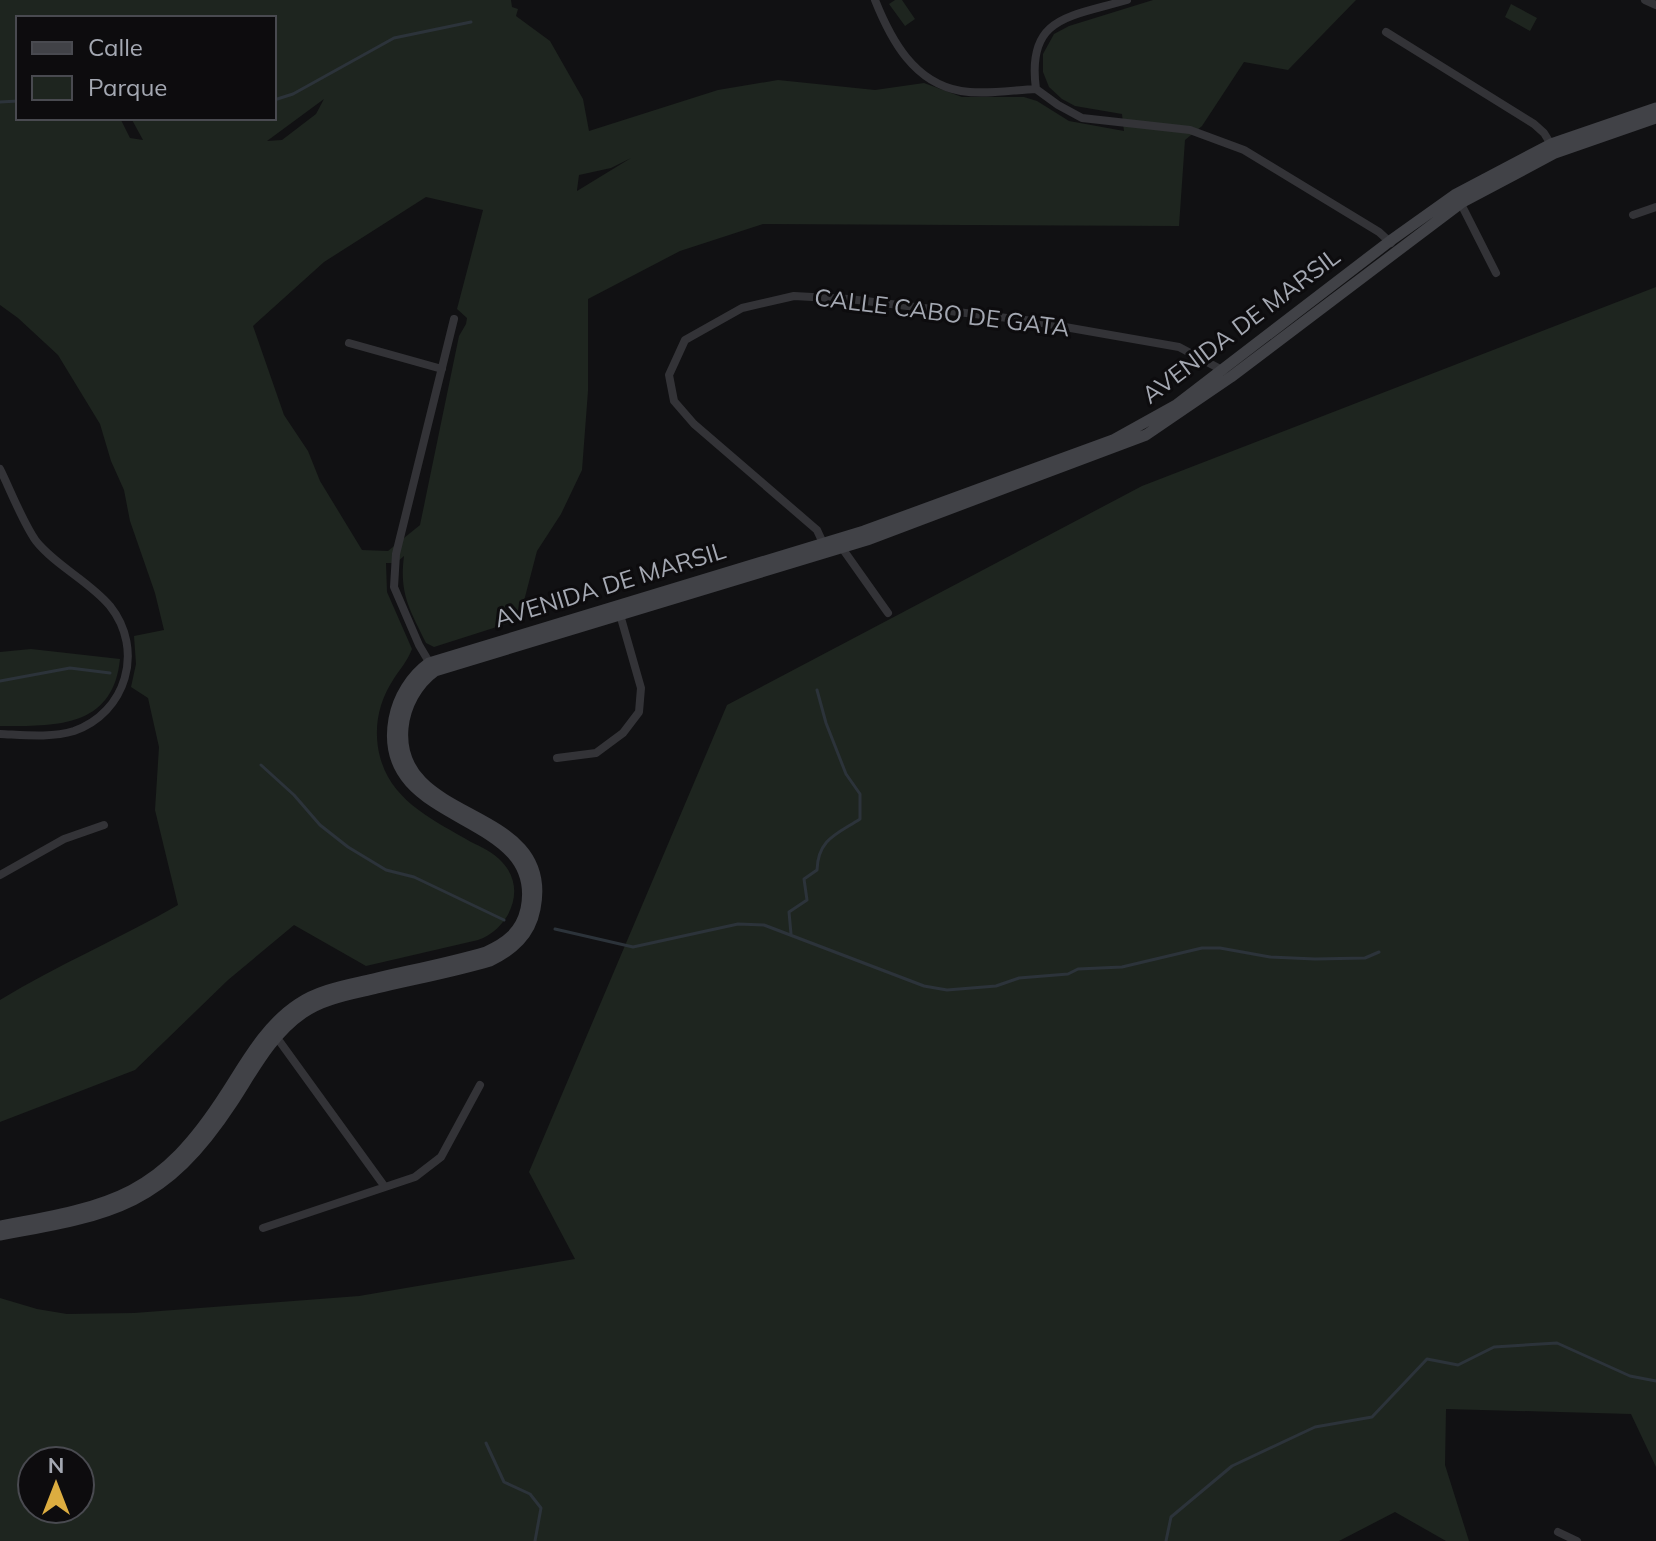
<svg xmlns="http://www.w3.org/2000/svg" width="1656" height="1541" viewBox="0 0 1656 1541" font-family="Mulish,sans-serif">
<rect width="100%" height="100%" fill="#111113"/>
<path fill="#1e251f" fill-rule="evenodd" d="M 0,0 L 511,0 L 512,7 L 518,9 L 516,16 L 550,41 L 583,99 L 589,131 L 718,90 L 778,80 L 875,90 L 924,83 L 962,97 L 1024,97 L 1037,101 L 1069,121 L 1124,131 L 1122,114 L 1075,106 L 1062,99 L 1049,87 L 1043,72 L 1043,54 L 1054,34 L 1069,26 L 1153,0 L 1356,0 L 1288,70 L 1244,62 L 1202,126 L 1185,140 L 1179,226 L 763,224 L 680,251 L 588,299 L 588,391 L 582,470 L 561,514 L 537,551 L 519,620 L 434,647 L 426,643 C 410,610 399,594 404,556 L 396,563 L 386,563 L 387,592 L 412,649 C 407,662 400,669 393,680 C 378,703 373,730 380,757 C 392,802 434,820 471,842 C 482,847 494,853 502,862 C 528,889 509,929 478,940 L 366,966 L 294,925 L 228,980 L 135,1070 L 0,1122 L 0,1000 C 57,965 119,939 178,905 L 155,810 L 159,747 L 148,698 L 131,687 L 136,664 L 134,636 L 164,630 L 155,593 L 130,521 L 124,490 L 111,461 L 100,424 L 58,355 L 18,318 L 0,305 ZM 18,18 L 274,18 L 274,118 L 131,118 L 143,140 L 130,138 L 121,120 L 122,118 L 18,118 ZM 324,99 L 316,114 L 282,140 L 267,141 ZM 631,158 L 577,191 L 577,190 L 579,175 L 611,168 ZM 426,197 L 483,210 L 457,309 L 467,318 L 466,324 L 459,336 L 420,525 L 388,551 L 362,550 L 320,481 L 308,451 L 284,415 L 253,326 L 324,262 Z
M 895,0 L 902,0 L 915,19 L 905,26 L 889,4 Z
M 1511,4 L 1537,18 L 1530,31 L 1505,17 Z
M 1656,287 L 1656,1467 L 1631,1414 L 1446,1409 L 1445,1465 L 1469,1541 L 1446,1541 L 1395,1512 L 1339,1541 L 0,1541 L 0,1298 L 37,1309 L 67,1314 L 134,1313 L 359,1296 L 575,1259 L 529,1172 L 727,705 L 1142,486 ZM 32,1461 L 80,1461 L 80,1509 L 32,1509 Z
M 31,649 L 120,659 C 113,729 54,726 0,726 L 0,652 Z"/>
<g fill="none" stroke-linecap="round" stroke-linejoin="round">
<path stroke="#2c333a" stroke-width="3" d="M 274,100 L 293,94 L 394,38 L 471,22
M 0,102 L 18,101
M 0,681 L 70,668 L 110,673
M 261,765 L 294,795 L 320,825 L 348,847 L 386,870 L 414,877 L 504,920
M 555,929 L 633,947 L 738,924 L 764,925 L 924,986 L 947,990 L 996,986 L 1019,978 L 1068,974 L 1078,969 L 1122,967 L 1202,948 L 1220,948 L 1270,957 L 1315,959 L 1365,958 L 1379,952
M 791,934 L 789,912 L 807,900 L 804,879 L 817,870 C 818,839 837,834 860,819 L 860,794 L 846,774 L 826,723 L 817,690
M 486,1443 L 504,1482 L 530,1494 L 541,1508 L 535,1541
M 1166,1541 L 1171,1517 L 1232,1466 L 1315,1427 L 1372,1417 L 1427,1359 L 1458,1365 L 1494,1347 L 1557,1343 L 1630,1376 L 1656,1381"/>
<path stroke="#333337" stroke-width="8" d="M 875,0 C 891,40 914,83 961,91 C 985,95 1012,90 1036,89
M 1127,0 C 1070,17 1026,16 1036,89 L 1058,105 L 1082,118 L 1190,130 L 1244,150 L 1379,232 L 1391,243
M 1645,0 L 1656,5
M 1386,32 L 1534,124 L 1544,133 L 1552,146
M 1460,202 L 1496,273
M 1633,215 L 1656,207
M 349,343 L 442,369
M 0,469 C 10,489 23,523 36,541 C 56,566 89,581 110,606 C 145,650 126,713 74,731 C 51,738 24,735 0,734
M 823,543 L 817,530 L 694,424 L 674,401 L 669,375 L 685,340 L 742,308 L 794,296 L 849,299 L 1025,320 L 1179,347 L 1224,371
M 842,548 L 888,613
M 432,667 L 419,645 L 394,587 L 396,554 L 454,319
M 557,758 L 596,753 L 623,733 L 639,712 L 641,688 L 619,611
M 0,875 L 64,839 L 104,825
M 275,1035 L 385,1187
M 263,1228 L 415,1177 L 441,1157 L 480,1085
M 1558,1532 L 1577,1541"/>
<path stroke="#414247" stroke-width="11" d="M 0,1226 C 115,1205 160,1196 226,1093 C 246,1062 266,1025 298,1004 C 320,989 348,985 373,979 C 411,970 449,963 486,952 C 506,943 521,932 526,909 C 546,809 374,829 394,719 C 398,697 411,676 429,663 L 864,531 L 1113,440 L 1176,405 L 1390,241 L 1456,194 L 1551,144 L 1656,108
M 0,1235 C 114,1215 165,1205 232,1103 C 253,1071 271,1035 303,1013 C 324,998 353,994 377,988 C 415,979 453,972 490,961 C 513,950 530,935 535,909 C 556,803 394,826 403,728 C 405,706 417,684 435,671 L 867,540 L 1146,435 L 1231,377 L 1461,203 L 1555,153 L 1656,118"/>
</g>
<g text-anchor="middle" stroke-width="6" stroke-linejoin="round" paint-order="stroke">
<g font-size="24" fill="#a4a8b2" stroke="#0d0c0e">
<text transform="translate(942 313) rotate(7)" y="8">CALLE CABO DE GATA</text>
<text transform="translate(1241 326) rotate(-37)" y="8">AVENIDA DE MARSIL</text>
<text transform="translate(610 585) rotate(-17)" y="8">AVENIDA DE MARSIL</text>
</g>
</g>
<rect x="16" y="16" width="260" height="104" fill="#0d0c0e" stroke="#494a50" stroke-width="2"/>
<rect x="32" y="42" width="40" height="12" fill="#414247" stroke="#494a50" stroke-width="2"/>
<text x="88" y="56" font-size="24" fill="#a4a8b2">Calle</text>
<rect x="32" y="76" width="40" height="24" fill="#1e251f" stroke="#494a50" stroke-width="2"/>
<text x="88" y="96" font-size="24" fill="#a4a8b2">Parque</text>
<g transform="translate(56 1485)"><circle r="38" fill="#0d0c0e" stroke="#494a50" stroke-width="2"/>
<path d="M0-6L14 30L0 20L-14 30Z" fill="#dcad40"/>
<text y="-12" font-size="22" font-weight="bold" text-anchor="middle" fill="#a4a8b2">N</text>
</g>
</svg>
